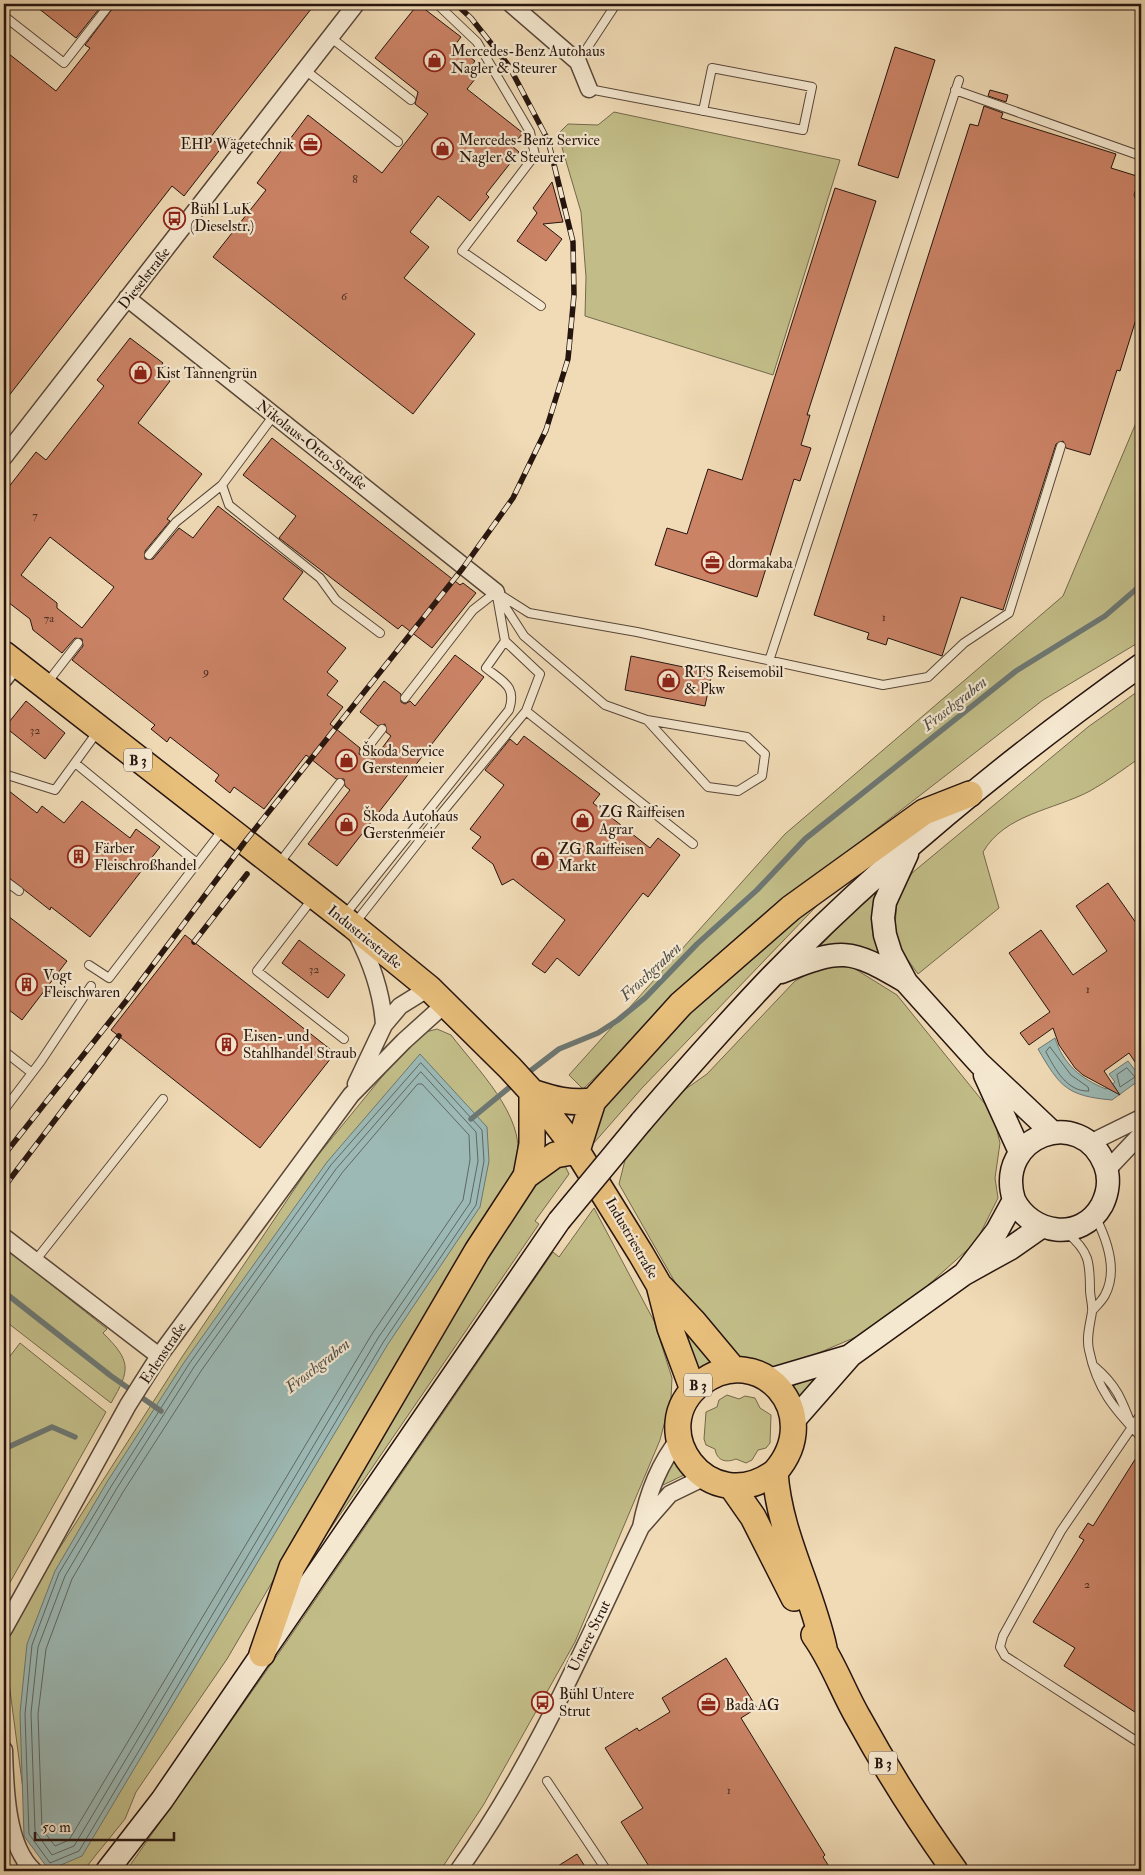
<svg xmlns="http://www.w3.org/2000/svg" width="1145" height="1875" viewBox="0 0 1145 1875" font-family="'IM FELL Double Pica',serif">
<rect width="100%" height="100%" fill="#f0dbb6"/>
<filter id="stains"><feTurbulence type="fractalNoise" baseFrequency=".004" numOctaves="4"/><feColorMatrix values="0 0 0 0 .2 0 0 0 0 .09 0 0 0 0 .02 0 0 0 .5 -.17"/></filter>
<radialGradient id="worn" r=".72"><stop offset=".6" stop-color="#630" stop-opacity="0"/><stop offset="1" stop-color="#630" stop-opacity=".3"/></radialGradient>
<path fill="#c2bd88" stroke="#74684b" d="M 614,112 L 840,160 L 773,375 L 585,316 L 586,277 L 581,212 L 558,134 L 568,124 L 598,125 Z
M 1141,411 L 1141,641 L 1043,700 L 749,928 L 583,1089 L 569,1075 L 785,834 L 1063,596 Z
M 1141,689 L 1141,757 C 1125,768 1108,781 1090,791 C 1054,810 1005,814 983,852 L 999,908 L 918,974 L 902,952 L 895,927 L 897,899 L 912,873 L 1088,727 Z
M 855,866 L 642,1088 L 593,1144 L 585,1133 L 594,1109 L 727,971 Z
M 881,883 C 870,918 866,933 887,965 L 816,950 Z
M 823,966 L 852,967 L 897,995 L 993,1114 L 1000,1143 L 995,1178 L 998,1198 L 976,1242 L 916,1296 L 856,1337 L 795,1363 L 773,1367 L 735,1355 L 680,1291 L 619,1184 L 625,1160 L 670,1100 L 707,1074 L 795,981 Z
M 437,1029 L 451,1035 C 476,1068 526,1116 517,1160 C 515,1172 504,1186 498,1197 L 227,1659 L 136,1792 L 125,1819 L 83,1871 L 57,1871 L 29,1835 L 6,1660 L 9,1638 L 43,1574 L 180,1360 L 314,1160 L 407,1046 L 422,1033 Z
M 555,1166 L 565,1166 L 569,1174 L 535,1221 L 539,1224 L 298,1576 L 528,1182 Z
M 594,1208 L 654,1321 L 672,1378 L 671,1398 L 660,1440 L 575,1642 L 484,1804 L 440,1871 L 126,1871 L 281,1650 L 553,1252 L 559,1257 Z
M 4,1247 L 107,1329 L 103,1333 C 131,1361 131,1369 111,1403 L 4,1320 Z
M 681,1323 L 715,1363 L 699,1371 Z
M 20,1343 L 106,1412 L 4,1593 L 4,1364 Z
M 822,1373 L 800,1398 L 799,1397 L 793,1386 Z
M 727,1395 L 739,1399 L 745,1396 L 755,1398 L 760,1408 L 771,1415 L 770,1443 L 766,1448 L 758,1450 L 752,1460 L 746,1463 L 736,1459 C 726,1463 717,1461 715,1449 L 706,1445 L 704,1439 L 706,1412 L 717,1407 L 719,1400 Z
M 673,1461 L 675,1461 L 684,1475 L 661,1486 Z"/>
<path fill="#9cb9b5" stroke="#6d7772" d="M 1055,1038 C 1063,1064 1081,1079 1106,1089 L 1115,1082 L 1109,1074 L 1128,1061 L 1135,1070 L 1141,1066 L 1141,1079 L 1112,1100 C 1067,1096 1060,1087 1038,1049 Z
M 420,1054 L 487,1127 L 489,1161 L 480,1207 L 388,1344 L 82,1856 L 49,1870 L 24,1836 L 20,1713 L 27,1644 L 55,1571 L 107,1482 L 185,1361 L 327,1162 Z"/>
<g fill="none" stroke-linecap="round" stroke-linejoin="round">
<path stroke="#616662" stroke-width="1" d="M 1050,1047 L 1071,1075 L 1088,1087 L 1089,1091 C 1067,1092 1055,1069 1046,1052 Z
M 421,1063 L 482,1130 L 484,1161 L 476,1205 L 384,1341 L 79,1851 L 50,1863 L 29,1834 L 25,1714 L 32,1645 L 59,1573 L 112,1485 L 189,1364 L 331,1165 Z
M 1127,1068 L 1135,1077 L 1120,1087 L 1117,1075 Z
M 421,1072 L 476,1132 L 478,1161 L 470,1203 L 378,1338 L 74,1846 L 52,1855 L 35,1831 L 31,1713 L 38,1647 L 65,1576 L 117,1488 L 194,1367 L 336,1169 Z
M 418,1084 L 422,1084 L 469,1135 L 470,1160 L 463,1200 L 372,1334 L 69,1840 L 55,1846 L 42,1829 L 38,1714 L 46,1649 L 72,1579 L 123,1492 L 201,1371 L 342,1173 Z"/>
<path stroke="#6d7772" stroke-width="5.5" d="M 525,1075 L 559,1049 L 598,1033 L 618,1020 L 645,998 L 697,944 L 757,890 L 805,839 L 1016,671 L 1105,616 L 1141,585
M 471,1119 L 516,1082
M 4,1292 L 111,1376 L 161,1411
M 4,1449 L 52,1427 L 75,1437"/>
</g>
<path fill="#cb8366" stroke="#26140e" fill-rule="evenodd" d="M 33,4 L 103,4 L 76,38 Z
M 116,4 L 315,4 L 210,138 L 222,147 L 184,196 L 172,186 L 4,402 L 4,50 L 56,91 L 90,48 L 85,45 Z
M 418,4 L 461,37 L 455,45 L 475,61 L 471,66 L 480,73 L 467,89 L 523,133 L 512,146 L 519,152 L 486,194 L 489,197 L 470,221 L 438,196 L 410,232 L 429,247 L 404,278 L 475,334 L 413,414 L 213,257 L 266,190 L 257,183 L 308,115 L 382,173 L 428,114 L 415,104 L 418,92 L 375,58 Z
M 895,47 L 935,60 L 898,178 L 858,165 Z
M 990,90 L 1008,95 L 1006,102 L 988,96 Z
M 984,106 L 1003,113 L 1001,118 L 1116,154 L 1111,168 L 1140,177 L 1134,195 L 1136,200 L 1141,203 L 1141,303 L 1120,371 L 1117,370 L 1090,455 L 1066,448 L 1063,441 L 1056,444 L 1003,610 L 961,597 L 942,656 L 888,638 L 886,645 L 877,642 L 867,639 L 869,633 L 814,615 L 970,124 L 978,126 Z
M 552,182 L 563,222 L 543,224 L 562,239 L 546,261 L 517,241 L 537,213 L 533,208 Z
M 835,188 L 876,201 L 807,415 L 810,415 L 801,445 L 811,448 L 800,481 L 794,479 L 757,597 L 655,565 L 667,528 L 687,534 L 708,469 L 742,480 Z
M 130,338 L 163,363 L 157,371 L 170,381 L 138,423 L 202,474 L 167,519 L 170,521 L 145,551 L 145,559 L 153,559 L 179,528 L 193,538 L 218,506 L 303,572 L 283,599 L 346,648 L 327,672 L 338,681 L 327,695 L 343,707 L 330,724 L 360,748 L 359,754 L 363,757 L 369,755 L 374,759 L 391,736 L 386,732 L 385,724 L 378,726 L 360,712 L 384,681 L 401,694 L 401,702 L 405,704 L 410,701 L 415,706 L 455,655 L 484,677 L 337,866 L 308,844 L 350,790 L 345,786 L 344,779 L 336,779 L 306,755 L 264,809 L 234,787 L 230,793 L 215,781 L 219,775 L 170,737 L 167,742 L 151,729 L 155,725 L 72,660 L 83,646 L 82,639 L 75,638 L 62,653 L 33,630 L 30,619 L 4,599 L 4,493 L 36,452 L 46,460 L 104,386 L 97,380 ZM 50,537 L 114,587 L 82,628 L 57,608 L 57,603 L 21,575 Z
M 272,438 L 460,585 L 463,583 L 476,593 L 432,648 L 402,625 L 398,629 L 279,538 L 296,516 L 243,475 Z
M 631,656 L 712,673 L 705,706 L 625,690 Z
M 26,701 L 65,733 L 45,759 L 5,727 Z
M 524,736 L 600,794 L 593,803 L 650,848 L 658,838 L 680,855 L 648,897 L 643,893 L 579,976 L 557,958 L 545,973 L 532,964 L 565,920 L 513,879 L 502,885 L 493,864 L 472,848 L 481,837 L 470,829 L 504,785 L 485,770 L 510,739 L 517,745 Z
M 4,787 L 37,813 L 42,806 L 64,823 L 82,801 L 130,838 L 136,829 L 160,847 L 90,937 L 51,907 L 50,910 L 4,874 Z
M 1108,883 L 1141,930 L 1141,1071 L 1129,1053 L 1104,1071 L 1120,1095 L 1083,1075 L 1075,1068 L 1059,1045 L 1053,1028 L 1029,1045 L 1020,1033 L 1050,1012 L 1009,953 L 1041,930 L 1073,975 L 1107,951 L 1076,906 Z
M 4,913 L 67,961 L 22,1020 L 4,1006 Z
M 185,935 L 335,1053 L 260,1148 L 111,1030 Z
M 299,940 L 345,975 L 328,998 L 282,963 Z
M 1141,1450 L 1141,1716 L 1064,1666 L 1075,1648 L 1033,1622 L 1084,1540 L 1079,1537 L 1088,1523 L 1093,1526 Z
M 726,1658 L 757,1708 L 741,1718 L 825,1855 L 823,1857 L 832,1871 L 652,1871 L 621,1822 L 643,1808 L 605,1748 L 637,1728 L 639,1731 L 670,1712 L 662,1698 Z
M 577,1854 L 588,1871 L 550,1871 Z"/>
<g fill="none" stroke-linecap="round" stroke-linejoin="round">
<defs>
<path id="service" d="M 437,4 L 477,42 L 530,132 L 535,155 L 462,251 L 541,306
M 4,16 L 64,63 L 110,4
M 330,37 L 411,100
M 578,62 L 616,4
M 305,70 L 398,142
M 589,89 L 803,130 L 812,87 L 712,68 L 703,111
M 955,90 L 1141,156
M 1141,197 L 1141,195
M 274,415 L 222,485 L 229,505 L 320,578 L 336,600 L 380,633
M 149,555 L 176,522 L 222,485
M 496,592 L 529,613 L 637,632 L 883,685 L 928,677 L 964,643 L 1009,613 L 1061,446
M 497,594 L 524,636 L 605,705 L 647,720 L 708,787 L 738,791 L 762,776 L 765,754 L 747,737 L 647,720
M 769,661 L 959,80
M 47,683 L 78,643
M 405,698 L 473,610 L 496,592
M 526,711 L 693,844
M 364,752 L 382,729
M 75,763 L 197,863
M 4,774 L 55,790 L 98,731
M 278,865 L 340,783
M 4,880 L 19,891
M 313,898 L 257,971 L 344,1039
M 344,916 L 509,710 C 517,686 503,682 486,668 L 505,641
M 355,923 L 436,820 L 526,711 L 540,674 L 505,641 L 497,596
M 89,965 L 109,978 L 224,828
M 4,1051 L 32,1073
M 4,1110 L 41,1061 L 91,986
M 1067,1233 C 1089,1251 1090,1262 1090,1290 C 1090,1297 1093,1305 1092,1312 C 1090,1325 1086,1337 1089,1350 C 1097,1389 1114,1409 1141,1437
M 35,1261 L 163,1099
M 1092,1311 C 1096,1306 1102,1301 1105,1295 C 1118,1271 1107,1240 1096,1218
M 1095,1367 C 1116,1385 1121,1398 1131,1424
M 1141,1414 L 1061,1531 L 1003,1636 L 1000,1647 L 1005,1656 L 1141,1744
M 547,1781 L 607,1871"/>
<path id="minor" d="M 511,4 L 578,62 L 589,89
M 127,298 L 496,592
M 4,457 L 356,4
M 4,679 L 16,664
M 357,935 C 372,964 382,992 384,1025
M 356,1084 L 384,1025 L 400,1006 L 429,988
M 1090,1143 L 1141,1118
M 1107,1170 L 1141,1134
M 4,1237 L 159,1356
M 641,1527 L 670,1494 L 705,1477
M 4,1629 L 128,1405 L 159,1356 L 351,1095 L 404,1041 L 445,1004
M 4,1750 C 5,1786 6,1846 34,1871
M 458,1871 C 534,1765 585,1645 641,1527 C 647,1496 659,1464 679,1439"/>
<path id="secondary" d="M 907,854 L 885,902 L 883,918 L 885,935 L 891,954 L 906,982 L 979,1063 L 1053,1133
M 781,972 C 842,948 849,948 905,981
M 985,1075 L 1020,1152
M 641,1122 C 684,1072 727,1023 772,976 C 885,860 1010,758 1141,665
M 964,1274 L 997,1231 L 1014,1200 C 994,1136 1081,1104 1105,1165 C 1110,1178 1108,1193 1102,1205 C 1081,1243 1031,1234 1014,1200
M 769,1380 L 850,1356
M 794,1420 L 851,1355 L 964,1274 L 1011,1248 L 1041,1227
M 107,1871 L 162,1800 L 559,1221"/>
<path id="primary" d="M 4,654 L 353,926 L 429,988 L 510,1068 L 532,1092 L 577,1151 L 641,1254 L 659,1285 L 670,1328 L 693,1390
M 532,1092 C 553,1099 570,1104 593,1101
M 577,1151 L 593,1101 L 681,1004 L 791,908 L 924,812 L 970,794
M 526,1176 L 532,1144 L 532,1092
M 661,1287 L 693,1321 L 734,1370
M 775,1472 C 709,1521 641,1429 701,1383 C 758,1339 827,1413 775,1472 C 779,1534 811,1588 824,1648
M 732,1487 L 753,1517 L 794,1598
M 814,1635 C 833,1661 843,1692 859,1719 C 888,1772 920,1822 955,1871
M 262,1654 L 292,1567 L 477,1251 L 526,1176 L 555,1155 L 577,1151"/>
</defs>
<use href="#service" stroke="#584638" stroke-width="10"/>
<use href="#minor" stroke="#584638" stroke-width="19"/>
<use href="#secondary" stroke="#26140e" stroke-width="25"/>
<use href="#primary" stroke="#26140e" stroke-width="28"/>
<use href="#service" stroke="#f5e8d0" stroke-width="8"/>
<use href="#minor" stroke="#f5e8d0" stroke-width="16"/>
<use href="#secondary" stroke="#f5e8d0" stroke-width="22"/>
<use href="#primary" stroke="#e8be7b" stroke-width="25"/>
<defs>
<path id="rail" d="M 194,942 L 247,874
M 4,1155 L 126,1001 L 244,843 L 463,568 L 513,498 L 546,430 L 568,359 L 574,295 L 573,242 L 548,140 L 509,66 L 471,18 L 456,4
M 4,1187 L 119,1036"/>
</defs>
<use href="#rail" stroke="#26140e" stroke-width="5.5"/>
<use href="#rail" stroke="#f5e8d0" stroke-width="4" stroke-dasharray="11" stroke-linecap="butt"/>
<defs>
<path id="secondary-bridge" d="M 559,1221 L 641,1122"/>
</defs>
<use href="#secondary-bridge" stroke="#26140e" stroke-width="25" stroke-linecap="butt"/>
<use href="#secondary-bridge" stroke="#f5e8d0" stroke-width="22"/>
</g>
<defs>
<symbol id="shop-ring" viewBox="-11 -11 22 22"><circle r="9.5" fill="#f5e8d0" stroke="#8f2418" stroke-width="1.5"/><path d="M-5-2.5h2.3a2.7 3.5 0 0 1 5.4 0H5L5.5 6h-11ZM-1.5-2.5h3a1.5 2.3 0 0 0-3 0Z" fill="#8f2418"/></symbol>
<symbol id="office-ring" viewBox="-11 -11 22 22"><circle r="9.5" fill="#f5e8d0" stroke="#8f2418" stroke-width="1.5"/><path d="M-6-3h4V-5.5h4V-3h4V5H-6ZM-1-4.5V-3h2v-1.5ZM-6 0V1H6V0Z" fill="#8f2418"/></symbol>
<symbol id="bus-ring" viewBox="-11 -11 22 22"><circle r="9.5" fill="#f5e8d0" stroke="#8f2418" stroke-width="1.5"/><path d="M-5-6H5V4H4V6H2V4H-2V6H-4V4H-5ZM-3.5-4V0h7V-4ZM-3.5 1.2v1.5H-2V1.2ZM2 1.2v1.5H3.5V1.2Z" fill="#8f2418"/></symbol>
<symbol id="building-ring" viewBox="-11 -11 22 22"><circle r="9.5" fill="#f5e8d0" stroke="#8f2418" stroke-width="1.5"/><path d="M-4-6H4V6H1V3H-1V6H-4ZM-2.5-4.3h1.7v1.8h-1.7ZM.8-4.3h1.7v1.8H.8ZM-2.5-1h1.7V.8h-1.7ZM.8-1h1.7V.8H.8Z" fill="#8f2418"/></symbol>
</defs>
<g fill-rule="evenodd">
<use href="#shop-ring" x="422" y="48" width="25" height="25"/>
<use href="#office-ring" x="298" y="132" width="25" height="25"/>
<use href="#shop-ring" x="430" y="136" width="25" height="25"/>
<use href="#bus-ring" x="162" y="206" width="25" height="25"/>
<use href="#shop-ring" x="128" y="360" width="25" height="25"/>
<use href="#office-ring" x="700" y="550" width="25" height="25"/>
<use href="#shop-ring" x="656" y="668" width="25" height="25"/>
<use href="#shop-ring" x="334" y="748" width="25" height="25"/>
<use href="#shop-ring" x="570" y="808" width="25" height="25"/>
<use href="#shop-ring" x="334" y="812" width="25" height="25"/>
<use href="#building-ring" x="66" y="844" width="25" height="25"/>
<use href="#shop-ring" x="530" y="846" width="25" height="25"/>
<use href="#building-ring" x="14" y="972" width="25" height="25"/>
<use href="#building-ring" x="214" y="1032" width="25" height="25"/>
<use href="#bus-ring" x="530" y="1690" width="25" height="25"/>
<use href="#office-ring" x="696" y="1692" width="25" height="25"/>
</g>
<g text-anchor="middle" stroke-width="4.5" stroke-linejoin="round" paint-order="stroke">
<g font-size="12" fill="#4f3024">
<text x="355" y="183">8</text>
<text x="344" y="300">6</text>
<text x="35" y="519">7</text>
<text x="884" y="621">1</text>
<text x="49" y="622">7a</text>
<text x="206" y="675">9</text>
<text x="35" y="734">32</text>
<text x="314" y="973">32</text>
<text x="1088" y="993">1</text>
<text x="1087" y="1588">2</text>
<text x="729" y="1794">1</text>
</g>
<g fill="#f5e8d0" stroke="#645448" stroke-width="1">
<rect x="124" y="748.5" width="28" height="23" rx="4"/>
<rect x="684" y="1373.5" width="28" height="23" rx="4"/>
<rect x="869" y="1751.5" width="28" height="23" rx="4"/>
</g>
<g font-size="14" font-weight="bold" fill="#26140e">
<text x="138" y="765">B 3</text>
<text x="698" y="1390">B 3</text>
<text x="883" y="1768">B 3</text>
</g>
<g font-size="15" fill="#26140e" stroke="#f5e8d0" text-anchor="start">
<text x="451" y="56">Mercedes-Benz Autohaus<tspan x="451" dy="17">Nagler &amp; Steurer</tspan></text>
<text x="459" y="145">Mercedes-Benz Service<tspan x="459" dy="17">Nagler &amp; Steurer</tspan></text>
<text x="294" y="149" text-anchor="end">EHP Wägetechnik</text>
<text x="190" y="214">Bühl LuK<tspan x="190" dy="17">(Dieselstr.)</tspan></text>
<text x="156" y="378">Kist Tannengrün</text>
<text x="728" y="568">dormakaba</text>
<text x="684" y="677">RTS Reisemobil<tspan x="684" dy="17">&amp; Pkw</tspan></text>
<text x="362" y="756">Škoda Service<tspan x="362" dy="17">Gerstenmeier</tspan></text>
<text x="599" y="817">ZG Raiffeisen<tspan x="599" dy="17">Agrar</tspan></text>
<text x="363" y="821">Škoda Autohaus<tspan x="363" dy="17">Gerstenmeier</tspan></text>
<text x="94" y="853">Färber<tspan x="94" dy="17">Fleischroßhandel</tspan></text>
<text x="558" y="854">ZG Raiffeisen<tspan x="558" dy="17">Markt</tspan></text>
<text x="43" y="980">Vogt<tspan x="43" dy="17">Fleischwaren</tspan></text>
<text x="243" y="1041">Eisen- und<tspan x="243" dy="17">Stahlhandel Straub</tspan></text>
<text x="559" y="1699">Bühl Untere<tspan x="559" dy="17">Strut</tspan></text>
<text x="725" y="1710">Bada AG</text>
</g>
<g font-size="15" fill="#26140e" stroke="#f5e8d0">
<text transform="translate(144 278) rotate(-52)" y="5">Dieselstraße</text>
<text transform="translate(312 445) rotate(38)" y="5">Nikolaus-Otto-Straße</text>
<text transform="translate(365 937) rotate(39)" y="5">Industriestraße</text>
<text transform="translate(632 1238) rotate(60)" y="5">Industriestraße</text>
<text transform="translate(163 1353) rotate(-56)" y="5">Erlenstraße</text>
<text transform="translate(589 1636) rotate(-64)" y="5">Untere Strut</text>
</g>
<g font-size="16" font-style="italic" fill="#4f4e48" stroke="#f5e8d0">
<text transform="translate(954 703) rotate(-38)" y="6">Froschgraben</text>
<text transform="translate(650 971) rotate(-43)" y="6">Froschgraben</text>
<text transform="translate(317 1365) rotate(-38)" y="6">Froschgraben</text>
</g>
</g>
<rect width="1145" height="1875" fill="none" stroke="#f0dbb6" stroke-width="20"/>
<rect x="5" y="5" width="1135" height="1865" fill="none" stroke="#26140e" stroke-width="2.5"/>
<rect x="10" y="10" width="1125" height="1855" fill="none" stroke="#26140e"/>
<path d="M35 1832v8h139v-8" fill="none" stroke="#26140e" stroke-width="2.5"/>
<text x="42" y="1832" font-size="15" fill="#26140e" stroke="#f5e8d0" stroke-width="4" paint-order="stroke">50 m</text>
<rect width="100%" height="100%" filter="url(#stains)"/>
<rect width="100%" height="100%" fill="url(#worn)"/>
</svg>
